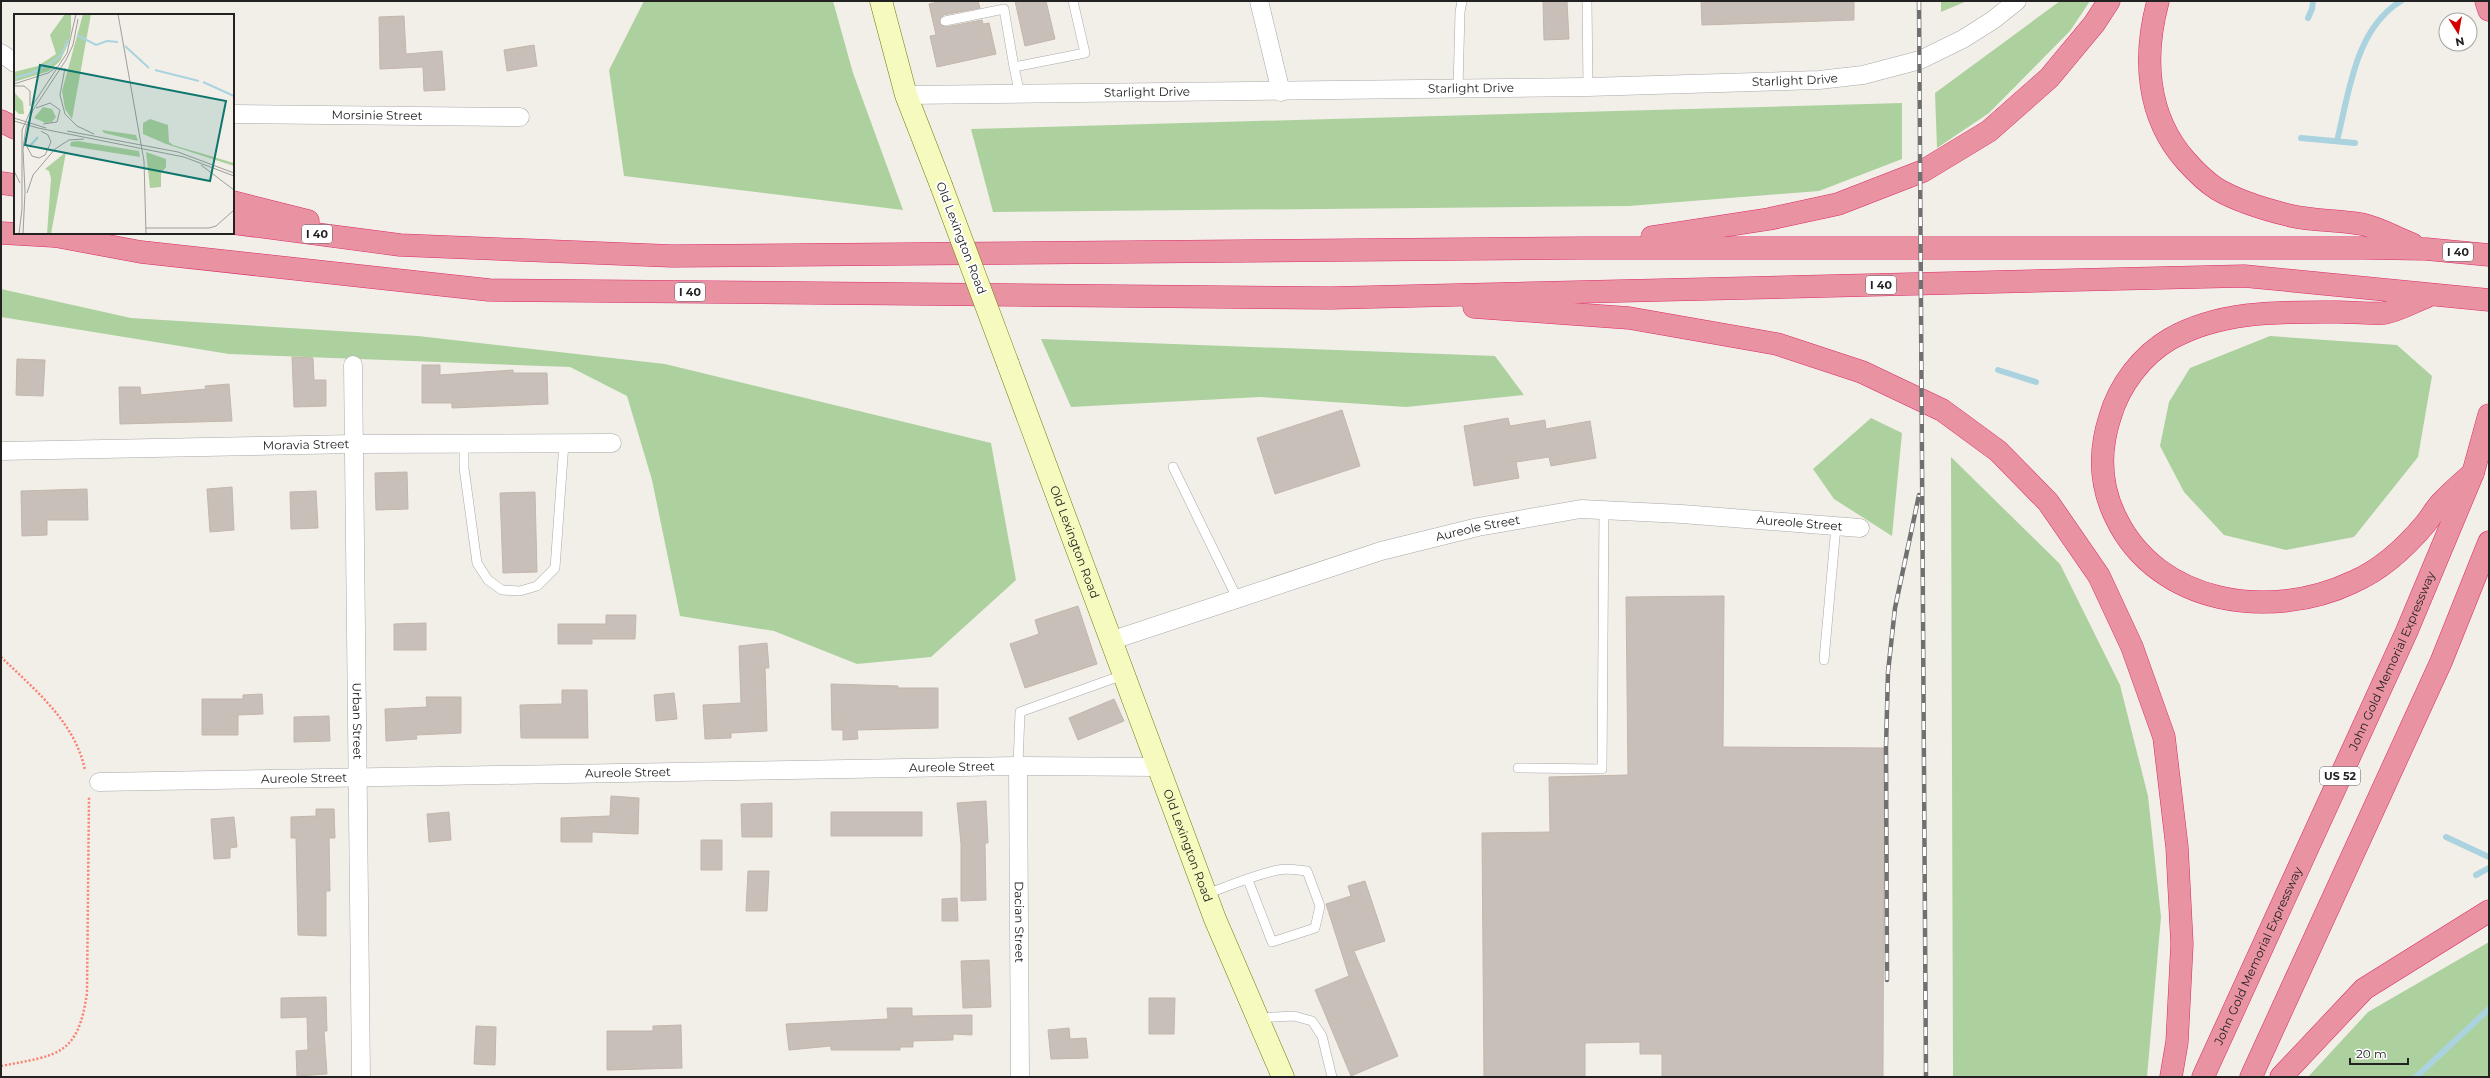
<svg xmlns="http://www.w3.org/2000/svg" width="2490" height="1078" viewBox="0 0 2490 1078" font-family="Montserrat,sans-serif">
<rect width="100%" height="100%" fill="#f2efe9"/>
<path fill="#add19e" d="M 644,1 L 833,1 L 853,73 L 903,210 L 624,176 L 609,70 Z
M 1941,1 L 1967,1 L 1941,12 Z
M 2060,1 L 2090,1 L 2070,31 L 1989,113 L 1937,148 L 1935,93 Z
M 1902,103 L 1902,159 L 1819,191 L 1629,206 L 993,212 L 971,129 Z
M 1,289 L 131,318 L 418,336 L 665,364 L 991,443 L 1016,580 L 931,657 L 857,664 L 774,631 L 680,616 L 652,480 L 627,396 L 570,367 L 229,354 L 1,317 Z
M 2270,336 L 2397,345 L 2432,376 L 2418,457 L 2354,537 L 2286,550 L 2224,535 L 2184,492 L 2160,446 L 2169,402 L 2190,368 Z
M 1041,339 L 1495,356 L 1524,395 L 1406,407 L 1260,397 L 1071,407 Z
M 1871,418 L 1902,433 L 1892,536 L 1834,499 L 1813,469 Z
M 1951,457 L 2060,564 L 2120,685 L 2148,796 L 2161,917 L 2147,1077 L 1953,1077 Z
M 2489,942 L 2489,1077 L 2308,1077 L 2368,1012 Z"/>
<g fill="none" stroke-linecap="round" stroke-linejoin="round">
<path stroke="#aad3df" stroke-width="6" d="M 2308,18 L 2312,9 L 2313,1
M 2301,138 L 2355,143
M 2337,141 C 2349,93 2355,29 2401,1
M 1998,370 L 2036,382
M 2446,837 L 2489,857
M 2476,875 L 2489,868
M 2416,1077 L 2489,1009"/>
</g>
<path fill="#c7bfb8" stroke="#c4b6ab" d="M 943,1 L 978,1 L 980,8 L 943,15 L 939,23 L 946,27 L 982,20 L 983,24 L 989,23 L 996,54 L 937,67 L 930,36 L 936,35 L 929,4 Z
M 1015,1 L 1046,1 L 1055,39 L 1025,46 Z
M 1543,1 L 1567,1 L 1569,39 L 1544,40 Z
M 1701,1 L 1854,1 L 1854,20 L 1702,25 Z
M 404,16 L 406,54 L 442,51 L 445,90 L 424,91 L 423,67 L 380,69 L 379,17 Z
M 534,45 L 537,66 L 507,71 L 504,50 Z
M 292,357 L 313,358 L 314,380 L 326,380 L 326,406 L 294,407 Z
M 17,359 L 45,360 L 43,396 L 16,395 Z
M 422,365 L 440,365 L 440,375 L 513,370 L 513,373 L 547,373 L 548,404 L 452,408 L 452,403 L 422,403 Z
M 229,384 L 232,421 L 120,424 L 119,387 L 140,387 L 141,395 L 206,389 L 205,386 Z
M 1342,410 L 1360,466 L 1275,494 L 1257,438 Z
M 1508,418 L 1510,426 L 1545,420 L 1546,429 L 1590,421 L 1596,458 L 1551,466 L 1549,457 L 1516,462 L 1519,478 L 1474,486 L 1464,426 Z
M 407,472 L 408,509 L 376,510 L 375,473 Z
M 232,487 L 234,530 L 210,532 L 207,489 Z
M 87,489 L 88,520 L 47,520 L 47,535 L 22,536 L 21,491 Z
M 316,491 L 318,528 L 291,529 L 290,492 Z
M 535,492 L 537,572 L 503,573 L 500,493 Z
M 1724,596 L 1723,747 L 1884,748 L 1883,1077 L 1662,1077 L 1662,1054 L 1640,1054 L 1640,1042 L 1585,1043 L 1585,1077 L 1484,1077 L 1482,833 L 1550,832 L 1549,777 L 1628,775 L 1626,597 Z
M 1078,606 L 1097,664 L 1025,688 L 1010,644 L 1039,634 L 1035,620 Z
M 606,615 L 636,615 L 635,639 L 592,639 L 592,644 L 558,644 L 558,624 L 606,624 Z
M 426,623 L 426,650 L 394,650 L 394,624 Z
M 767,643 L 769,668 L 765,668 L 767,731 L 731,733 L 731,738 L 705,739 L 703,705 L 741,703 L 739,646 Z
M 831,684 L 898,686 L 898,688 L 938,688 L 938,728 L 857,730 L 858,739 L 843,740 L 843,730 L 832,730 Z
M 562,690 L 587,690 L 588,738 L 521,738 L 520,705 L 562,704 Z
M 674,693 L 677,719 L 656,721 L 654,695 Z
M 262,694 L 263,714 L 238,715 L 238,735 L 202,735 L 202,699 L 243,699 L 243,695 Z
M 426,697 L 461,697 L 461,733 L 416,735 L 417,739 L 386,741 L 385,709 L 427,707 Z
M 1114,699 L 1124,721 L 1078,740 L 1069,718 Z
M 329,716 L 330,741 L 294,742 L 294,717 Z
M 611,796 L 639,798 L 638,834 L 592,832 L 592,842 L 561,842 L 561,818 L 610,816 Z
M 986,801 L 988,843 L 985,843 L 986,900 L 961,901 L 961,844 L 957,803 Z
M 772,803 L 772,837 L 742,837 L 741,804 Z
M 316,809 L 334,809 L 335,838 L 329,838 L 330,891 L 326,891 L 326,936 L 298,935 L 296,838 L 291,838 L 291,817 L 316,816 Z
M 449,812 L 451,840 L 429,842 L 427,814 Z
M 831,812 L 922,812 L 922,836 L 831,836 Z
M 234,817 L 237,847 L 230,848 L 230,858 L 214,859 L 211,819 Z
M 701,840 L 722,840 L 722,870 L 701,870 Z
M 748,871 L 769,871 L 767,911 L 746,911 Z
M 1365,881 L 1385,941 L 1354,951 L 1398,1056 L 1351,1076 L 1315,990 L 1349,976 L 1326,904 L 1351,896 L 1348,886 Z
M 957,898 L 958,921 L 942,921 L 942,899 Z
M 989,960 L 991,1007 L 963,1008 L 961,961 Z
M 326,997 L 327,1031 L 324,1031 L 327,1074 L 297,1076 L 296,1051 L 308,1050 L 307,1017 L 281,1018 L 281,998 Z
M 1149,998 L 1175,998 L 1174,1034 L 1149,1034 Z
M 887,1008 L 912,1008 L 912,1016 L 972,1015 L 972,1035 L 953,1034 L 953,1040 L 913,1041 L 913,1047 L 900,1047 L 900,1050 L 831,1050 L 831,1046 L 789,1050 L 786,1024 L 888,1019 Z
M 681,1025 L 682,1068 L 607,1070 L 607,1031 L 653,1031 L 653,1026 Z
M 476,1026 L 496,1027 L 495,1065 L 474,1064 Z
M 1069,1028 L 1070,1039 L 1086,1038 L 1088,1058 L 1051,1059 L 1048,1030 Z"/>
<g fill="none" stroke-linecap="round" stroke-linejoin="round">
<defs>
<path id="service" d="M 1587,1 L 1588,87
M 945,21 L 1004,9 L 1014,67
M 1458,89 L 1460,12 L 1462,1
M 1020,95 L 1014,67 L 1085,53 L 1073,1
M 464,443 L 464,468 L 477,563 L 488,580 L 502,590 L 520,591 L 537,586 L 555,568 L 564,443
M 1173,467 L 1238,600
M 1824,660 L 1836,526
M 1018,766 L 1020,712 L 1123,675
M 1518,768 L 1602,769 L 1604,510
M 1206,894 C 1229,886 1254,875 1278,870 C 1287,868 1298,870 1307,871 L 1320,906 L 1315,928 L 1272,942 L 1248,880
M 1258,1018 L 1294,1016 L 1312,1021 L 1322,1036 L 1332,1077"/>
<g id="minor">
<path d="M 1259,1 L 1281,92"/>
<path d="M 1,53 L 15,63"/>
<path id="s1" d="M 906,95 L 1588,87 L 1819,80 L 1863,75 L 1920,60 L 1963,39 L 1993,20 L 2017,1"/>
<path id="s2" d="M 233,114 L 520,117"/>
<path id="s3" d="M 353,365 L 361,1077"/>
<path id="s4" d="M 1,451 L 354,444 L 612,443"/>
<path id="s5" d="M 1110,641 L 1381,551 L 1478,527 L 1581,509 L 1682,514 L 1860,528"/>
<path id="s6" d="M 1018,766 L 1020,1077"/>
<path id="s7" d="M 99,782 L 1018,766 L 1158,767"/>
</g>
<g id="secondary">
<path d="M 881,1 L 906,95 L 941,185"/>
<path id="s8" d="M 1008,364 L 1215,919 L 1283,1077"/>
</g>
<g id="motorway">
<path d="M 2158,1 C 2143,57 2146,116 2186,161 C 2195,171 2206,182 2217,189 C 2239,202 2267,210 2292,216 C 2314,221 2338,220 2361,224 C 2378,227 2396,238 2412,244"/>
<path d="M 2486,1 L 2489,10"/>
<path d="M 1,121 L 15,128"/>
<path d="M 1,183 L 15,185"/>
<path d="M 233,202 L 308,221"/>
<path d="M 233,223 L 400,245 L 672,256 L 1583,248 L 2363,248 L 2426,249 L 2489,255"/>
<path d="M 1,233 L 53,236"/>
<path d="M 39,233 L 141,252 L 489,290 L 1331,298 L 2244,276 L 2489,300"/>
<path d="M 1652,237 L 1769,219 L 1838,204 L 1923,171 L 1989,131 L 2049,78 L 2094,24 L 2109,1"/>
<path d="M 2426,297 C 2413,302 2398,311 2384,313 C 2369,314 2353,312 2338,312 C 2280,312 2222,310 2170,339 C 2141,356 2119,386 2110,417 C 2099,451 2100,486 2116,518 C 2158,605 2271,621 2353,582 C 2383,569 2406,547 2426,523 C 2432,516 2436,507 2443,501 C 2452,491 2463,482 2473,473"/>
<path d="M 1474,307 L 1629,318 L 1777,344 L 1862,372 L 1942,410 L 1998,451 L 2048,502 L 2099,576 L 2132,647 L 2164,737 L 2177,847 L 2182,944 L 2177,1042 L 2171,1077"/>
<path id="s9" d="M 2203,1077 L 2406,633 L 2473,473 L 2489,415"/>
<path d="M 2251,1077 L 2441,662 L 2489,542"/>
<path d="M 2281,1077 L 2364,989 L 2489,911"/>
</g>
</defs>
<use href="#service" stroke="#a9a9a9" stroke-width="10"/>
<use href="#minor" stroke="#a9a9a9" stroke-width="19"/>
<use href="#secondary" stroke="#707d05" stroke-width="23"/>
<use href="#motorway" stroke="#dc2a67" stroke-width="23"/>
<path stroke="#fa8072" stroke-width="2.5" stroke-dasharray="2 2" stroke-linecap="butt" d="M 1,657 C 35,690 75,722 85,770
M 1,1066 C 58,1055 78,1056 87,993 L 89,797"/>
<use href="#service" stroke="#fff" stroke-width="9"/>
<use href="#minor" stroke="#fff" stroke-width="18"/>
<use href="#secondary" stroke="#f7fabf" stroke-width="22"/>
<use href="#motorway" stroke="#e892a2" stroke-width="22"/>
<defs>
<path id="rail" d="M 1919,1 L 1926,1077
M 1887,980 L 1886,747 L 1888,672 L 1895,608 L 1919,495"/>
</defs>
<use href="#rail" stroke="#707070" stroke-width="4.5"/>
<use href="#rail" stroke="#fff" stroke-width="3" stroke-dasharray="9" stroke-linecap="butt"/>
<defs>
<path id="secondary-bridge" d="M 941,185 L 1008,364"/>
</defs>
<use href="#secondary-bridge" stroke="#707d05" stroke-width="23" stroke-linecap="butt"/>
<use href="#secondary-bridge" stroke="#f7fabf" stroke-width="22"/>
</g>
<g text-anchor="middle" stroke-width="4" stroke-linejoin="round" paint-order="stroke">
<g fill="#fff" stroke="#646464" stroke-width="1">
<rect x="302" y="225" width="30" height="18" rx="3"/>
<rect x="2443" y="243" width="30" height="18" rx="3"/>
<rect x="1866" y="276" width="30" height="18" rx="3"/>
<rect x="675" y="283" width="30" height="18" rx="3"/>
<rect x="2320" y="767" width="40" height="18" rx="3"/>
</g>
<g font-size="11" font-weight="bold" fill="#222">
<text x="317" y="238">I 40</text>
<text x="2458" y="256">I 40</text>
<text x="1881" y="289">I 40</text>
<text x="690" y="296">I 40</text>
<text x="2340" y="780">US 52</text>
</g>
<g font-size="12" fill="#222" stroke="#fff">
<text dy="4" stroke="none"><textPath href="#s1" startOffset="889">Starlight Drive</textPath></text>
<text dy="4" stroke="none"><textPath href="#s1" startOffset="565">Starlight Drive</textPath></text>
<text dy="4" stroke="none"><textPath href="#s1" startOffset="241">Starlight Drive</textPath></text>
<text dy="4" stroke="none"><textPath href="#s2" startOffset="144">Morsinie Street</textPath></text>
<text transform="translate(961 238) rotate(69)" y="4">Old Lexington Road</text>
<text dy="4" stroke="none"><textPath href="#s4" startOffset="305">Moravia Street</textPath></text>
<text dy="4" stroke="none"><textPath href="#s5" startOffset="709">Aureole Street</textPath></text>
<text dy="4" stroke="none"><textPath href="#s5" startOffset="385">Aureole Street</textPath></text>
<text dy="4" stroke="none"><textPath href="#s8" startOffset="190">Old Lexington Road</textPath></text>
<text dy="4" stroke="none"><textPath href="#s9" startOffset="457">John Gold Memorial Expressway</textPath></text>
<text dy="4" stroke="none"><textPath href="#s3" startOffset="356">Urban Street</textPath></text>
<text dy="4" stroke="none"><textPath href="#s7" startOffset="853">Aureole Street</textPath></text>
<text dy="4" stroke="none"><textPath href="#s7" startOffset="529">Aureole Street</textPath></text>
<text dy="4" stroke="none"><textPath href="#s7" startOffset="205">Aureole Street</textPath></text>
<text dy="4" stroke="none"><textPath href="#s8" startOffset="514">Old Lexington Road</textPath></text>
<text dy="4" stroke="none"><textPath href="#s6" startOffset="156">Dacian Street</textPath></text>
<text dy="4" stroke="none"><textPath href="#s9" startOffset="133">John Gold Memorial Expressway</textPath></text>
</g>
</g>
<g transform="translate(14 14)">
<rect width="220" height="220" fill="#f2efe9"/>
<path d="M 51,0 L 57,0 L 57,15 L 55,28 L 46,47 L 35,57 L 0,68 L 0,58 L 24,52 L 42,40 L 36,21 ZM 69,0 L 77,0 L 58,105 L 51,95 L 48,77 ZM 0,78 L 9,88 L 10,100 L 5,100 L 0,95 ZM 29,93 L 38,95 L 42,103 L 38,108 L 32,109 L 20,104 ZM 136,105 L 154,111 L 155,128 L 159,131 L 220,149 L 220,152 L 152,130 L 129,120 L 129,109 ZM 88,116 L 122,121 L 124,127 L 90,119 ZM 64,127 L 125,137 L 126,143 L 56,132 L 57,128 ZM 52,138 L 37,220 L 33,220 L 37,164 L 35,157 L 31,155 ZM 132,138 L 152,145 L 152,153 L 147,159 L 147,173 L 136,174 Z" fill="#add19e"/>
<path fill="none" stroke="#aad3df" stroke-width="2" d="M 63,21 L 82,31 L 93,27 L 104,28M 111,32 L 135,54M 141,56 L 185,67M 0,64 L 18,59 L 39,48 L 47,41 L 54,26M 189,68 L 220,82M 15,133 L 24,123"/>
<path fill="none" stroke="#9f9d99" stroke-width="1" d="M 104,0 L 130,147 L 132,220M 51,54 L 46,81 L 51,100 L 63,112 L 80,120M 0,70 L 34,59 L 43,53M 0,72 L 10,72 L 16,77 L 16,92M 22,94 L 36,89 L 46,96 L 43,108 L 29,110M 0,104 L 32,114M 0,107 L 24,114 L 170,143 L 220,162M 53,117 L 164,138 L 220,159M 11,129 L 18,142 L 25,144 L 31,141 L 37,128 L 34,121 L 27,117M 187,151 L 220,176M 0,157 L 6,169M 13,179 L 19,161 L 41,135 L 55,126 L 70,125M 131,214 L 195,214 L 202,212 L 220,196M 5,220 L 8,195 L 8,116 L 20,89 L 53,39 L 62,0M 9,220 L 11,178 L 9,135 L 12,114 L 19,96 L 52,46 L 59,31 L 64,5"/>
<path fill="#0f766e" fill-opacity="0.15" stroke="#0f766e" stroke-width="2" d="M 26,51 L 212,87 L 196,167 L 11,131 Z"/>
<rect width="220" height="220" fill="none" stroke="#222" stroke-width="2"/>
</g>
<rect width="2490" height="1078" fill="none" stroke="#222222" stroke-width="4"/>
<g transform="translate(2458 32) rotate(169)"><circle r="19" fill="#ffffff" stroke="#a7a7a7"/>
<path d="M0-3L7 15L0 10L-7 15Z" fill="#d40000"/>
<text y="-6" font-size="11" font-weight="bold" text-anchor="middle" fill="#222222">N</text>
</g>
<path d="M2350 1058v6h58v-6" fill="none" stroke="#222222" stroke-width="2"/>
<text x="2356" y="1058" font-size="12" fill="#222222" stroke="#ffffff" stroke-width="3" paint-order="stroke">20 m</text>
</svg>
